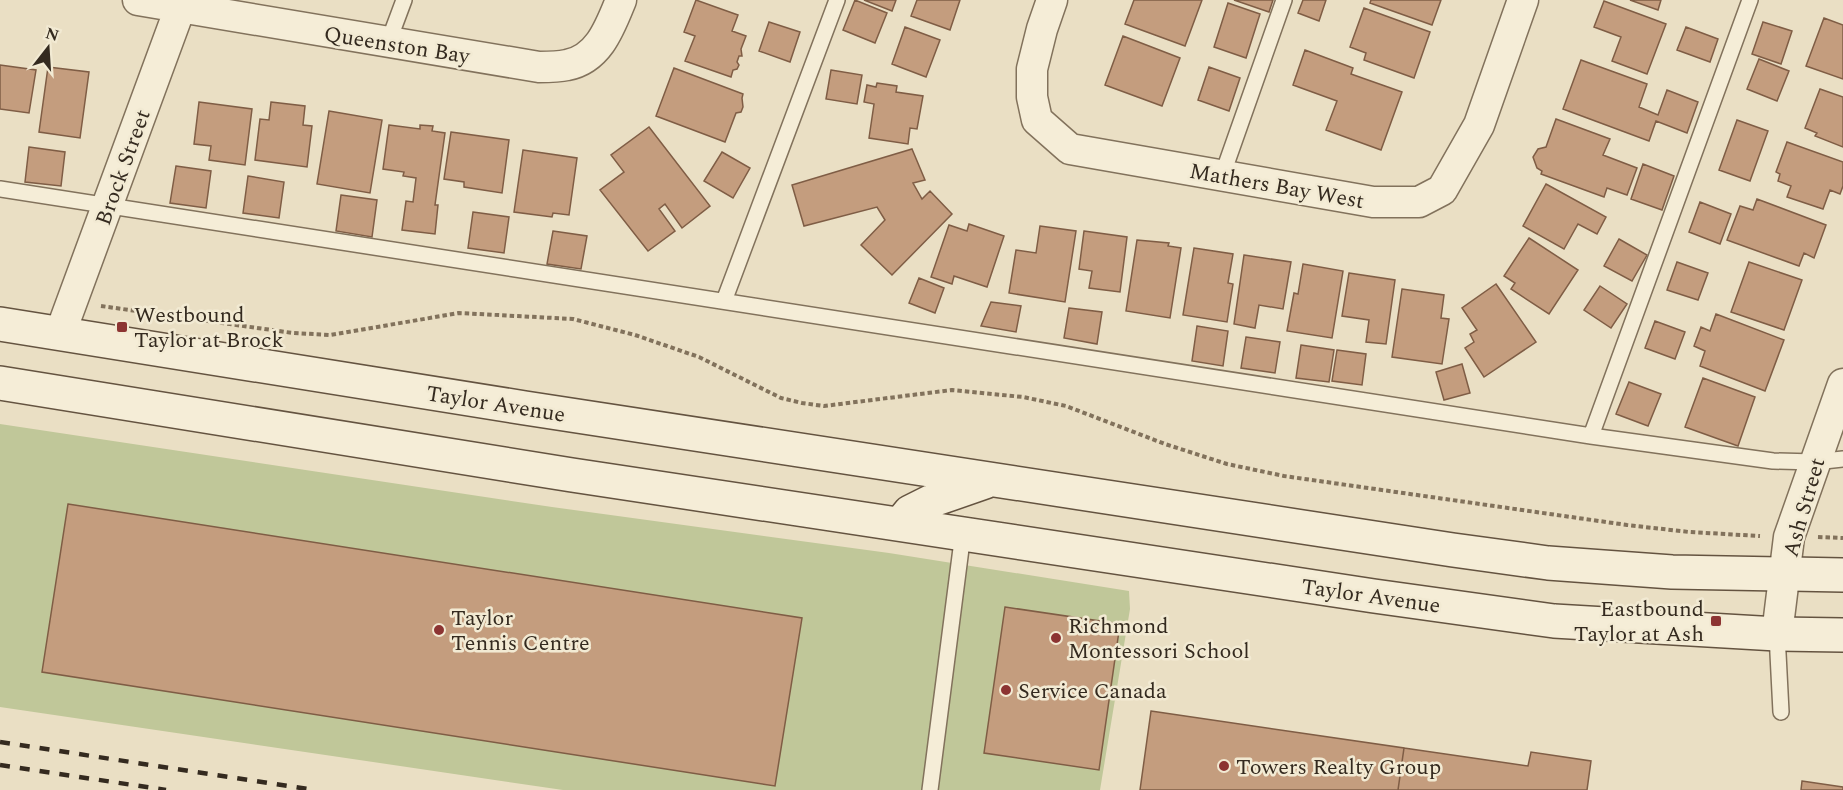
<svg xmlns="http://www.w3.org/2000/svg" width="1843" height="790" viewBox="0 0 1843 790" font-family="Spectral,serif">
<rect width="100%" height="100%" fill="#eadfc4"/>
<path fill="#c0c799" d="M 0,424 L 552,507 L 889,553 L 1129,591 L 1130,609 L 1100,790 L 563,790 L 0,707 Z"/>
<path fill="#c49d7e" stroke="#7f5d45" stroke-width="1.5" d="M 696,0 L 738,15 L 732,31 L 746,36 L 741,49 L 742,56 L 739,56 L 737,62 L 739,65 L 737,69 L 733,70 L 731,77 L 685,61 L 695,36 L 684,32 Z
M 855,0 L 887,13 L 875,43 L 843,30 Z
M 864,0 L 896,0 L 892,11 Z
M 917,0 L 960,0 L 950,30 L 911,16 Z
M 1134,0 L 1202,0 L 1185,46 L 1125,24 Z
M 1234,0 L 1273,0 L 1269,12 Z
M 1303,0 L 1326,0 L 1319,21 L 1298,13 Z
M 1371,0 L 1441,0 L 1432,25 L 1370,3 Z
M 1630,0 L 1661,0 L 1658,10 Z
M 1604,1 L 1666,24 L 1647,74 L 1612,61 L 1621,37 L 1594,27 Z
M 1228,3 L 1260,14 L 1246,58 L 1214,47 Z
M 1364,8 L 1430,32 L 1414,78 L 1364,60 L 1366,53 L 1350,47 Z
M 1824,18 L 1843,25 L 1843,79 L 1806,66 Z
M 769,22 L 800,32 L 790,62 L 759,51 Z
M 1763,22 L 1792,31 L 1781,64 L 1752,54 Z
M 905,27 L 940,40 L 926,77 L 892,64 Z
M 1686,27 L 1718,39 L 1710,62 L 1677,50 Z
M 1123,36 L 1180,58 L 1162,106 L 1105,85 Z
M 1305,50 L 1353,68 L 1351,74 L 1402,92 L 1381,150 L 1326,130 L 1337,101 L 1293,85 Z
M 1759,59 L 1789,71 L 1777,101 L 1747,89 Z
M 1581,60 L 1647,84 L 1639,107 L 1658,115 L 1667,90 L 1698,102 L 1687,133 L 1656,121 L 1649,141 L 1563,109 Z
M 0,65 L 36,70 L 29,113 L 0,109 Z
M 48,67 L 89,72 L 80,138 L 39,132 Z
M 1209,67 L 1240,78 L 1229,111 L 1198,100 Z
M 674,68 L 743,94 L 742,98 L 743,107 L 741,112 L 736,113 L 725,142 L 656,116 Z
M 831,70 L 862,75 L 857,104 L 826,99 Z
M 877,83 L 897,86 L 896,92 L 923,96 L 917,129 L 910,128 L 908,144 L 869,138 L 874,104 L 864,102 L 867,85 L 876,87 Z
M 1820,89 L 1843,97 L 1843,147 L 1815,136 L 1817,133 L 1805,128 Z
M 199,102 L 252,109 L 245,165 L 209,160 L 211,146 L 194,144 Z
M 271,102 L 305,106 L 303,125 L 312,126 L 307,167 L 255,160 L 260,119 L 269,120 Z
M 329,111 L 382,120 L 370,193 L 317,184 Z
M 1556,119 L 1610,139 L 1603,155 L 1637,168 L 1627,195 L 1607,188 L 1604,197 L 1541,174 L 1542,171 L 1537,168 L 1533,157 L 1538,149 L 1546,147 Z
M 1737,120 L 1768,131 L 1750,181 L 1719,170 Z
M 389,125 L 420,129 L 420,125 L 433,126 L 432,131 L 445,133 L 435,205 L 438,205 L 435,234 L 402,230 L 406,201 L 413,202 L 416,178 L 403,176 L 404,172 L 383,169 Z
M 649,127 L 710,206 L 682,228 L 665,204 L 659,209 L 675,231 L 648,251 L 600,190 L 624,172 L 611,155 Z
M 451,132 L 509,140 L 502,193 L 464,187 L 464,182 L 444,179 Z
M 1787,142 L 1843,162 L 1843,186 L 1840,194 L 1830,190 L 1823,209 L 1787,197 L 1791,186 L 1778,181 L 1780,174 L 1776,172 Z
M 29,147 L 65,152 L 61,186 L 25,182 Z
M 912,149 L 925,180 L 913,183 L 922,199 L 930,191 L 952,214 L 892,275 L 861,245 L 885,220 L 877,207 L 804,226 L 792,185 Z
M 523,150 L 577,158 L 569,215 L 553,213 L 552,217 L 514,212 Z
M 722,152 L 750,168 L 733,198 L 704,181 Z
M 1643,164 L 1674,176 L 1662,210 L 1631,199 Z
M 176,166 L 211,171 L 206,208 L 170,203 Z
M 248,176 L 284,182 L 279,218 L 243,213 Z
M 1546,184 L 1606,217 L 1597,234 L 1578,224 L 1564,249 L 1523,226 Z
M 341,195 L 377,200 L 372,237 L 336,231 Z
M 1757,199 L 1826,225 L 1814,258 L 1804,253 L 1799,266 L 1727,240 L 1740,206 L 1753,210 Z
M 1700,202 L 1731,214 L 1720,244 L 1689,232 Z
M 473,212 L 509,217 L 504,253 L 468,248 Z
M 969,224 L 1004,236 L 987,287 L 954,276 L 952,284 L 931,277 L 949,225 L 967,231 Z
M 1040,226 L 1076,231 L 1065,302 L 1009,293 L 1016,250 L 1036,253 Z
M 553,231 L 587,236 L 581,269 L 547,264 Z
M 1084,231 L 1127,237 L 1120,292 L 1089,288 L 1092,271 L 1079,269 Z
M 1529,238 L 1578,270 L 1549,314 L 1511,289 L 1515,283 L 1504,276 Z
M 1619,239 L 1647,255 L 1632,281 L 1604,266 Z
M 1137,240 L 1169,243 L 1168,246 L 1181,248 L 1170,318 L 1126,311 Z
M 1194,248 L 1233,254 L 1228,283 L 1233,284 L 1227,322 L 1183,315 Z
M 1244,255 L 1291,262 L 1283,309 L 1259,305 L 1255,328 L 1234,324 Z
M 1677,262 L 1708,273 L 1698,300 L 1667,290 Z
M 1749,262 L 1802,280 L 1784,330 L 1731,312 Z
M 1303,264 L 1343,271 L 1332,338 L 1287,331 L 1294,293 L 1298,294 Z
M 1349,273 L 1395,280 L 1386,344 L 1366,342 L 1369,320 L 1342,316 Z
M 919,278 L 944,288 L 935,313 L 909,303 Z
M 1496,284 L 1536,342 L 1484,377 L 1465,348 L 1474,342 L 1470,334 L 1477,330 L 1462,308 Z
M 1600,286 L 1627,304 L 1611,328 L 1584,310 Z
M 1402,289 L 1444,295 L 1441,318 L 1449,319 L 1442,364 L 1392,357 Z
M 991,302 L 1021,306 L 1016,332 L 981,326 Z
M 1069,308 L 1102,312 L 1097,344 L 1064,338 Z
M 1716,314 L 1784,340 L 1765,391 L 1700,366 L 1705,351 L 1694,346 L 1701,327 L 1710,331 Z
M 1655,321 L 1685,332 L 1675,359 L 1645,348 Z
M 1197,326 L 1228,331 L 1223,366 L 1192,361 Z
M 1246,337 L 1280,342 L 1275,373 L 1241,368 Z
M 1301,345 L 1334,350 L 1329,382 L 1296,378 Z
M 1337,350 L 1366,354 L 1362,385 L 1332,381 Z
M 1462,364 L 1470,393 L 1444,400 L 1436,372 Z
M 1703,378 L 1755,397 L 1738,446 L 1685,427 Z
M 1629,382 L 1661,394 L 1648,426 L 1616,414 Z
M 68,504 L 802,618 L 775,786 L 42,672 Z
M 1005,607 L 1120,624 L 1099,770 L 984,753 Z
M 1151,711 L 1404,748 L 1398,790 L 1140,790 Z
M 1404,748 L 1528,766 L 1531,752 L 1591,761 L 1587,790 L 1398,790 Z
M 1802,781 L 1843,787 L 1843,790 L 1801,790 Z"/>
<g fill="none" stroke-linecap="round" stroke-linejoin="round">
<defs>
<path id="lane" d="M 388,43 L 404,0
M 1222,176 L 1284,0
M 0,189 L 1591,436 L 1773,461 L 1815,462 L 1843,459
M 724,301 L 837,0
M 1591,436 L 1750,0
M 1777,634 L 1781,712
M 930,790 L 963,533"/>
<path id="street" d="M 138,0 L 539,67 C 548,67 558,67 567,65 C 599,59 610,27 621,0
M 1052,0 L 1042,29 L 1032,69 L 1032,97 L 1037,120 L 1070,149 L 1373,202 L 1419,202 L 1442,190 L 1479,125 L 1523,0
M 60,334 L 183,0
M 1777,634 L 1789,537 L 1843,384"/>
<path id="secondary" d="M 0,324 L 525,408 L 1453,550 L 1548,563 L 1672,572 L 1843,575
M 0,383 L 572,475 L 1374,596 L 1554,621 L 1777,634 L 1843,635
M 901,523 L 910,512 L 936,499 L 985,482"/>
</defs>
<use href="#lane" stroke="#82725c" stroke-width="18"/>
<use href="#street" stroke="#82725c" stroke-width="33"/>
<use href="#secondary" stroke="#645340" stroke-width="36"/>
<path stroke="#82725c" stroke-width="4" stroke-dasharray="4.5 3" stroke-linecap="butt" d="M 101,306 L 293,333 L 330,335 L 459,313 L 573,319 L 635,335 L 699,357 L 781,398 L 802,403 L 824,406 L 952,390 L 1023,397 L 1066,406 L 1165,444 L 1227,464 L 1284,476 L 1627,525 L 1689,532 L 1760,536
M 1818,537 L 1843,538"/>
<use href="#lane" stroke="#f5edd7" stroke-width="15"/>
<use href="#street" stroke="#f5edd7" stroke-width="30"/>
<use href="#secondary" stroke="#f5edd7" stroke-width="33"/>
<path stroke="#342a1f" stroke-width="4.5" stroke-dasharray="10 10" stroke-linecap="butt" d="M 0,742 L 314,790
M 0,765 L 166,790"/>
</g>
<g fill="#8c3432" stroke="#f2ead3" stroke-width="2">
<rect x="116" y="321" width="12" height="12" rx="3"/>
<rect x="1710" y="615" width="12" height="12" rx="3"/>
<circle cx="439" cy="630" r="6"/>
<circle cx="1056" cy="638" r="6"/>
<circle cx="1006" cy="690" r="6"/>
<circle cx="1224" cy="766" r="6"/>
</g>
<g text-anchor="middle" stroke-width="5" stroke-linejoin="round" paint-order="stroke">
<g font-size="22" fill="#342a1f" stroke="#f2ead3">
<text transform="translate(397 44) rotate(9)" y="8">Queenston Bay</text>
<text transform="translate(122 167) rotate(-70)" y="8">Brock Street</text>
<text transform="translate(1277 185) rotate(10)" y="8">Mathers Bay West</text>
<text transform="translate(496 403) rotate(9)" y="8">Taylor Avenue</text>
<text transform="translate(1803 507) rotate(-74)" y="8">Ash Street</text>
<text transform="translate(1371 595) rotate(8)" y="8">Taylor Avenue</text>
</g>
<g font-size="22" fill="#342a1f" stroke="#f2ead3" text-anchor="start">
<text x="134" y="322">Westbound<tspan x="134" dy="25">Taylor at Brock</tspan></text>
<text x="1704" y="616" text-anchor="end">Eastbound<tspan x="1704" dy="25">Taylor at Ash</tspan></text>
<text x="451" y="625">Taylor<tspan x="451" dy="25">Tennis Centre</tspan></text>
<text x="1068" y="633">Richmond<tspan x="1068" dy="25">Montessori School</tspan></text>
<text x="1018" y="698">Service Canada</text>
<text x="1236" y="774">Towers Realty Group</text>
</g>
</g>
<g transform="translate(48 48) rotate(17)" stroke="#f2ead3" stroke-width="4.5" paint-order="stroke">
<path d="M0-4.5L10 22L0 15L-10 22Z" fill="#342a1f"/>
<text y="-9" font-size="16" font-weight="bold" text-anchor="middle" fill="#342a1f">N</text>
</g>
</svg>
